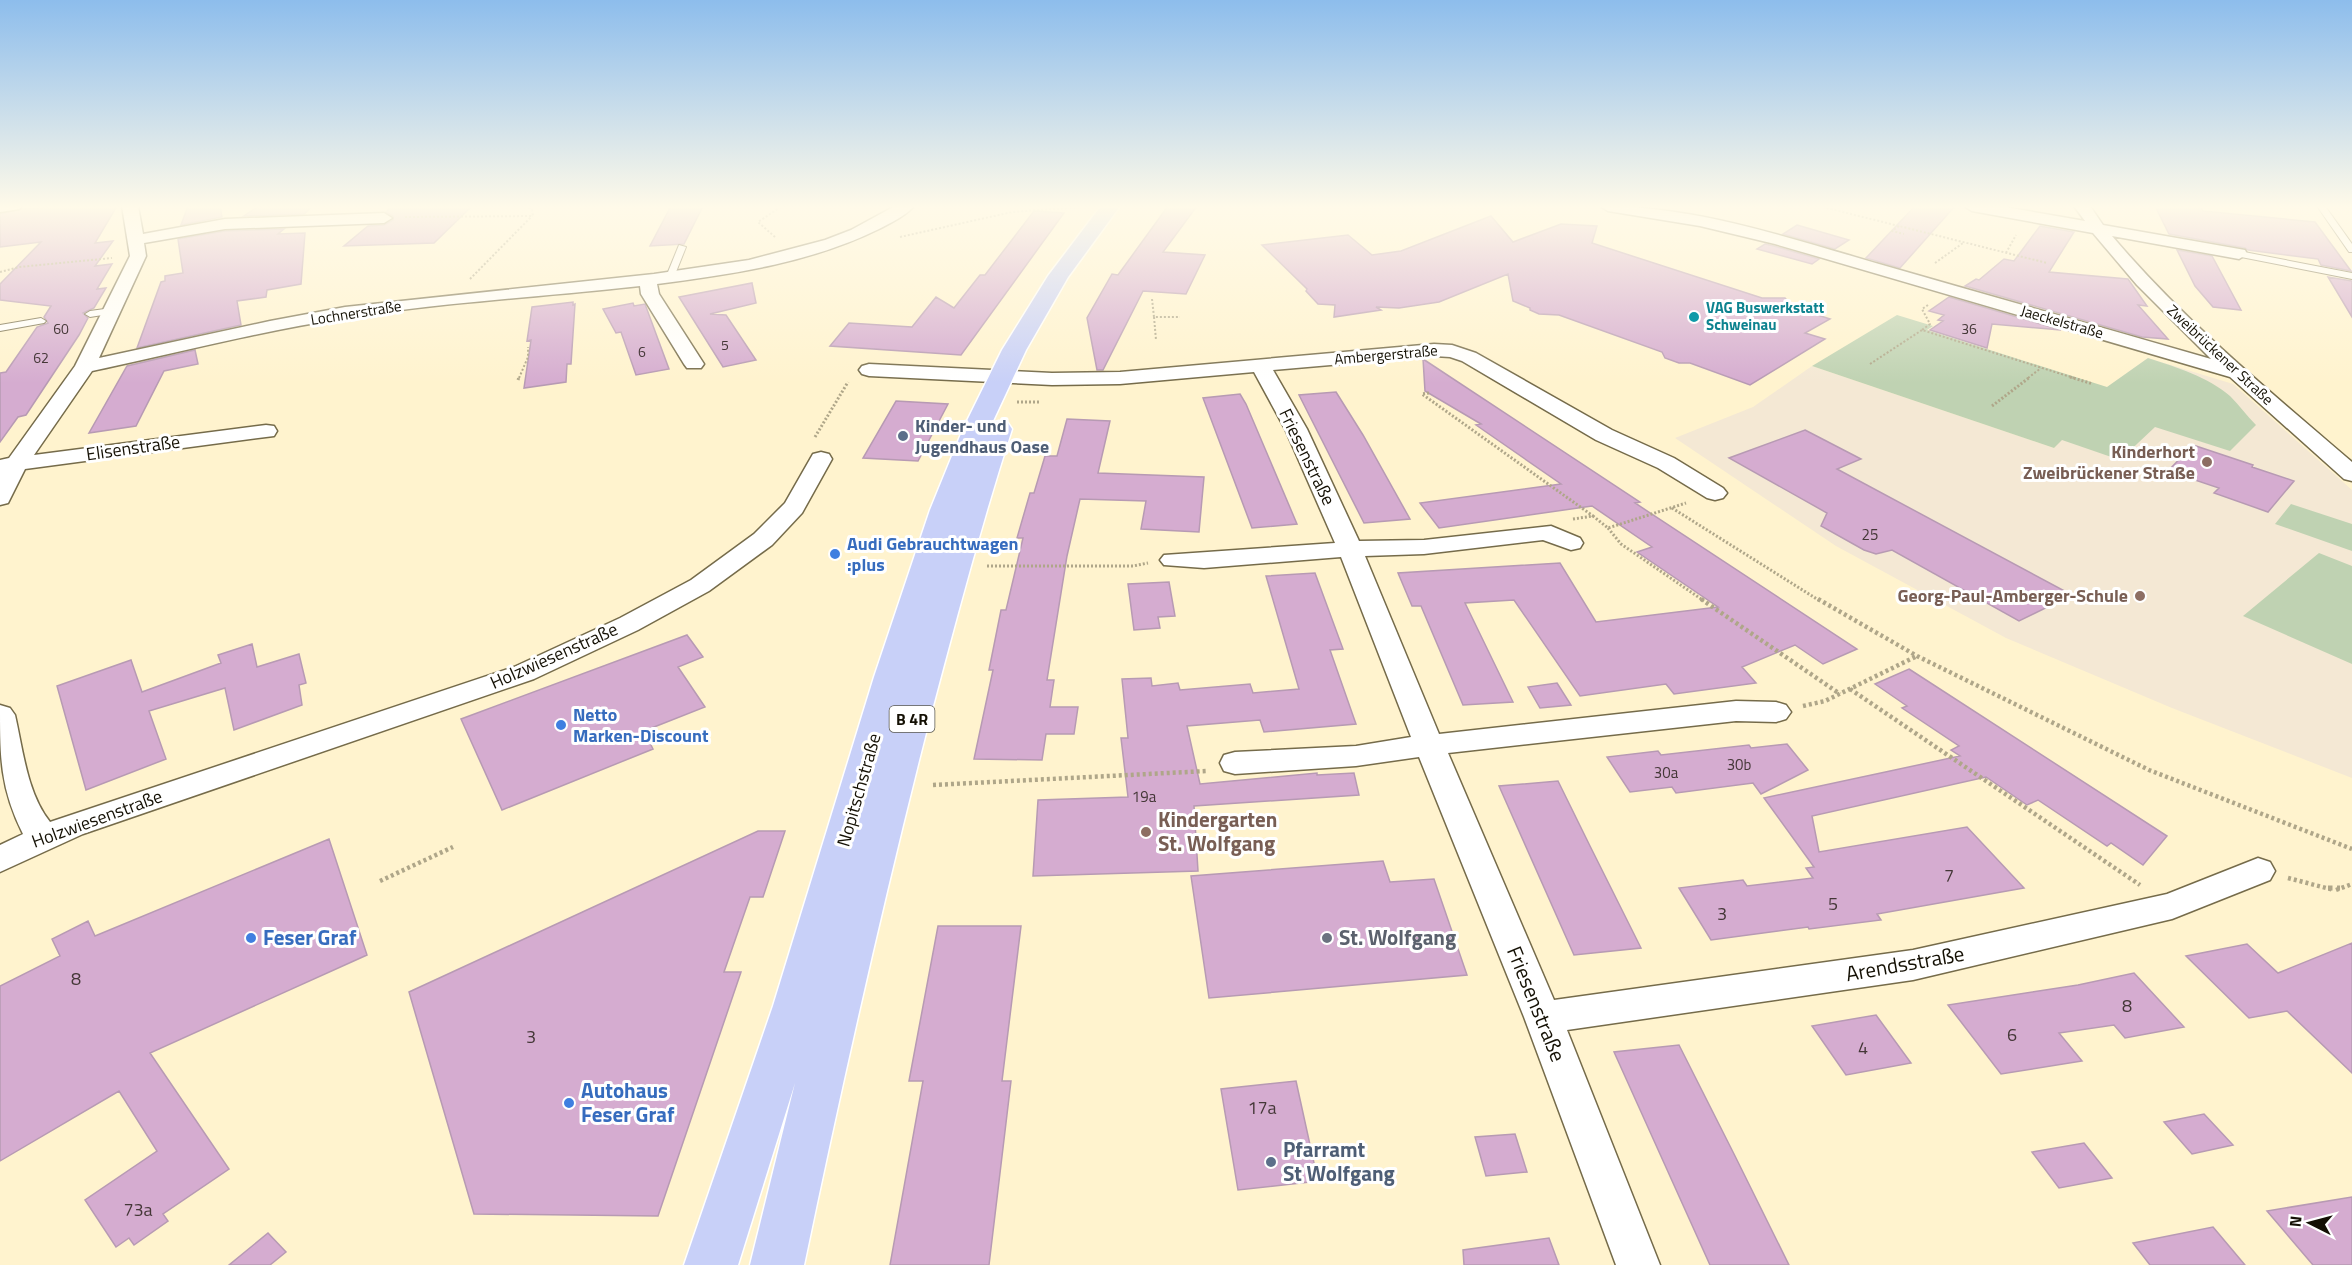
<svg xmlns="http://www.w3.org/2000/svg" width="2352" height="1265" viewBox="0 0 2352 1265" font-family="'Titillium Web',sans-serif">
<rect width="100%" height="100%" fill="#fff3ce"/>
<path fill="#f4e8d4" d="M 2148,358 L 2233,384 L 2352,490 L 2352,778 L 2172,708 L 2006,638 L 1836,546 L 1675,438 L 1753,407 L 1812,366 L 2054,448 L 2107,387 Z"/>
<path fill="#bfd2b2" d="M 1897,315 L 1933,326 L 1927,330 L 2107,387 L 2148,358 C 2176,367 2208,377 2230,396 C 2239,405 2247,416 2256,425 L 2230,451 L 2155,427 L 2120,460 L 2062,440 L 2054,448 L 1812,366 Z
M 2291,504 L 2352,524 L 2352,551 L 2275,524 Z
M 2319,553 L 2352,566 L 2352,664 L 2243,616 Z"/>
<path fill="#d5acd0" stroke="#b79ab3" stroke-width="1.5" d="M 58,206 L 117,206 L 95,243 L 113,241 L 95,266 L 112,264 L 97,289 L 106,288 L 94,308 L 83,313 L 88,318 L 79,335 L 26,415 L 18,417 L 0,442 L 0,373 L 6,372 L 37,327 L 48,323 L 44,317 L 51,306 L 0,300 L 0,284 L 41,242 L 0,247 L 0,214 L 22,209 Z
M 188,206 L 220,206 L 222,217 L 181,225 Z
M 313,206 L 304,214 L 244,216 L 257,207 Z
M 392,206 L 472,206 L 434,243 L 344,246 L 368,226 L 384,225 L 393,220 L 393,216 L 386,212 Z
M 671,206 L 703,206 L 684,244 L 650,246 Z
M 1168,206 L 1197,206 L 1163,252 L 1205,255 L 1186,294 L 1143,291 L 1103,370 L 1097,370 L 1087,318 L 1112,274 L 1118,275 Z
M 1915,206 L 1955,206 L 1900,268 L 1866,258 Z
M 2155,206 L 2187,206 L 2201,208 L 2203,211 L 2315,222 L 2351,271 L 2321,265 L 2318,259 L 2248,250 L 2245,248 L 2169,234 Z
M 1034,211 L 1064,213 L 961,355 L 830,346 L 849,323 L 912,327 L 936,297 L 954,308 L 980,275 L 985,275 Z
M 1491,216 L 1513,242 L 1561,224 L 1597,226 L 1592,243 L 1762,298 L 1785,298 L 1793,307 L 1830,319 L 1805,333 L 1825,339 L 1750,385 L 1690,363 L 1679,363 L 1665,358 L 1662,352 L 1559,315 L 1539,314 L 1530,310 L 1530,308 L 1513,301 L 1508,274 L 1439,302 L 1399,308 L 1376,307 L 1381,310 L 1334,317 L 1335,305 L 1318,304 L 1306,291 L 1307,289 L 1262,245 L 1348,235 L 1372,255 L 1401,251 Z
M 1797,225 L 1849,240 L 1835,249 L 1783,234 Z
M 2040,226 L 2074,232 L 2049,272 L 2128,279 L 2147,306 L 2138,305 L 2168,339 L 2142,337 L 1965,286 L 1976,279 L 1979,280 L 2004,259 L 2014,261 Z
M 284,229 L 278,234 L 305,233 L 301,284 L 267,290 L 266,297 L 237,301 L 241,325 L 137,348 L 161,282 L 165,281 L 165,276 L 183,273 L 178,239 L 225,231 Z
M 1765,244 L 1774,246 L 1819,259 L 1812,264 L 1757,249 Z
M 2177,250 L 2212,256 L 2241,310 L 2213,307 L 2195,286 Z
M 2328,277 L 2352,281 L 2352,317 Z
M 752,283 L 756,303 L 710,314 L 726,315 L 756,360 L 723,367 L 679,297 Z
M 1949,297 L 2061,330 L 1992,324 L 1987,348 L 1930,330 L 1943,321 L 1938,320 L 1944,315 L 1929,311 Z
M 573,302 L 573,305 L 575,304 L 571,364 L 567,364 L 566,382 L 524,388 L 531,340 L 527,341 L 532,307 Z
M 633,303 L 634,306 L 645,304 L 669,369 L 636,375 L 621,332 L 616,333 L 603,309 Z
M 195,350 L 198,364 L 164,371 L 136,426 L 89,433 L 127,366 Z
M 1423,359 L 1640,502 L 1635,503 L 1857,649 L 1823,664 L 1795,645 L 1742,667 L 1756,683 L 1674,694 L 1666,684 L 1580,696 L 1514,600 L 1465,603 L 1513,702 L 1463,705 L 1421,606 L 1412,606 L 1398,573 L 1560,563 L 1596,622 L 1718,607 L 1637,552 L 1652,547 L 1592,506 L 1439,528 L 1420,503 L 1561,484 L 1476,425 L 1481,424 L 1425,391 Z
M 1336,392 L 1363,435 L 1410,519 L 1364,523 L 1299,395 Z
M 1240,394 L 1246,404 L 1297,524 L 1252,528 L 1203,398 Z
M 896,401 L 948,404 L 918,461 L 863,458 Z
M 1067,419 L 1110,421 L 1098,473 L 1204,477 L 1199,532 L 1141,529 L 1146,501 L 1080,499 L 1067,556 L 1047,680 L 1054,680 L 1050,707 L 1078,707 L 1074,734 L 1046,734 L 1042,760 L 974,759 L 993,670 L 989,670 L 1001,610 L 1006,610 L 1023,538 L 1017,538 L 1030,493 L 1034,493 L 1045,456 L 1057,456 Z
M 1805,430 L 1861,459 L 1837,469 L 2072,595 L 2019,621 L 1892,550 L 1876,554 L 1864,550 L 1821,526 L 1827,513 L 1729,458 Z
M 2193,445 L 2253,465 L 2252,467 L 2294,481 L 2268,512 L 2214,493 L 2219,488 L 2168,471 Z
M 1315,573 L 1343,649 L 1330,650 L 1356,724 L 1264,732 L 1260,720 L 1187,726 L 1200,784 L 1317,773 L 1317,775 L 1354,773 L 1359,795 L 1194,806 L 1198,871 L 1033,876 L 1038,800 L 1128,797 L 1121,738 L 1128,738 L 1122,679 L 1151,678 L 1152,686 L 1178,683 L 1180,690 L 1250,684 L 1253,693 L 1299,689 L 1266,576 Z
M 1169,582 L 1175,616 L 1158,617 L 1160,628 L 1134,630 L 1128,584 Z
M 687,635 L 703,657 L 678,667 L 705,707 L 644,731 L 653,749 L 502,810 L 461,719 Z
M 252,644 L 257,667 L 299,654 L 306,683 L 299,685 L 302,705 L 234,730 L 225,688 L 149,711 L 166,759 L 86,790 L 57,686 L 131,660 L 142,692 L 221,663 L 218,655 Z
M 1909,669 L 2167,836 L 2143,865 L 2111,843 L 2107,846 L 2038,800 L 2027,805 L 1986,777 L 1812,816 L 1819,852 L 1967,827 L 2024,888 L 1877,914 L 1881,920 L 1809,929 L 1808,927 L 1711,940 L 1679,888 L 1743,880 L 1747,886 L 1813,878 L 1806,868 L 1814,867 L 1764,798 L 1960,756 L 1951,750 L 1959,746 L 1902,708 L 1907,706 L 1875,684 Z
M 1557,683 L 1571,705 L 1540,708 L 1528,687 Z
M 1787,744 L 1808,770 L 1761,794 L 1753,783 L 1676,793 L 1672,787 L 1630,792 L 1607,757 L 1658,751 L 1661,755 L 1749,745 L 1751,748 Z
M 1558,781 L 1590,846 L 1641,948 L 1574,955 L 1499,786 Z
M 758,831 L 785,831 L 763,897 L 750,897 L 724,972 L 741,972 L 658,1216 L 474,1214 L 409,992 Z
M 329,839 L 367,955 L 150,1053 L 229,1169 L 163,1214 L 168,1221 L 134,1245 L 129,1238 L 116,1247 L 85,1200 L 157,1151 L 119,1091 L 0,1161 L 0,986 L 60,956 L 52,939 L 88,921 L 95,936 Z
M 1383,861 L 1390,882 L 1434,879 L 1467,975 L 1209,998 L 1191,876 Z
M 938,926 L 1021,926 L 1002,1081 L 1011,1081 L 989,1265 L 890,1265 L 923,1081 L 909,1081 Z
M 2352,943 L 2352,1073 L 2287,1011 L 2249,1018 L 2186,956 L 2247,944 L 2278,973 Z
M 2134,973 L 2184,1027 L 2125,1038 L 2114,1025 L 2059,1033 L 2082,1061 L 2001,1074 L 1948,1005 L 2078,985 Z
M 1876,1015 L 1911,1063 L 1846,1075 L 1812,1026 Z
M 1679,1045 L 1735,1156 L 1789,1265 L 1710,1265 L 1614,1052 Z
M 1296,1081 L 1318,1181 L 1238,1190 L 1221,1089 Z
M 2204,1114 L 2233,1145 L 2192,1154 L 2164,1122 Z
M 1515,1134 L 1527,1172 L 1486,1176 L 1475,1137 Z
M 2084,1143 L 2112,1178 L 2059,1188 L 2032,1152 Z
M 2352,1197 L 2352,1265 L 2313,1265 L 2267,1211 Z
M 2213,1227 L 2245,1265 L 2150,1265 L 2133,1243 Z
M 268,1233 L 286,1252 L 270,1265 L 229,1265 Z
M 1549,1238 L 1559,1265 L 1464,1265 L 1463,1250 Z"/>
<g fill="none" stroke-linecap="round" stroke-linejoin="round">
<defs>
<path id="service" d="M 2317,206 L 2325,206 L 2352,244 L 2352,252 L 2349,252 Z
M 679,245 L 686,247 L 674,277 L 667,279 L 666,277 Z
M 2239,251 L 2352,273 L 2352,279 L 2236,256 L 2236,252 Z
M 112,308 L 117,311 L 115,313 L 90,317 L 85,314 L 90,311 Z
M 41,318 L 46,321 L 44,323 L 0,331 L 0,325 Z"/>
<path id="minor" d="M 0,206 L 22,206 L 19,209 L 0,212 Z
M 122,206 L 138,206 L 143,234 L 225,219 L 384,213 L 392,218 L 384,223 L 225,229 L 144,243 L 146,256 L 99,358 L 270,321 L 345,307 L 654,274 L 749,260 L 825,240 L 851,230 L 895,206 L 914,206 C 906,216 890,223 879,229 C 810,263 733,274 657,284 L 659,294 L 704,364 L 701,368 L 687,368 L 684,364 L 641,294 L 640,286 C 542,297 443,302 346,318 C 260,331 176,353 92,371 L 34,455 L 266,425 L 274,426 L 277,431 L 274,436 L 266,437 L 25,469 L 8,503 L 0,505 L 0,460 L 9,458 L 75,366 L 130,256 Z
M 1600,206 C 1696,206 1789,238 1879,264 C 1990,296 2101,327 2211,359 L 2137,285 L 2093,233 L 1972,211 L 1964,206 L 1999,206 L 2085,221 L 2074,206 L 2090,206 L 2103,225 L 2245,250 L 2247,254 L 2239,259 L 2112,236 C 2183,320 2269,391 2352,462 L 2352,481 L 2344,479 L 2230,377 L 1775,244 L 1700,226 L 1608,211 Z
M 1434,344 L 1452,345 L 1476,353 L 1612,430 L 1674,458 L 1723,488 L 1727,493 L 1723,498 L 1715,500 L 1707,498 L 1658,468 L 1596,440 L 1462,361 L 1450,357 L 1434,356 L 1273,370 L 1307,429 L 1359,541 L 1424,540 L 1551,526 L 1580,538 L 1583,543 L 1580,548 L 1571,550 L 1543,540 L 1424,554 L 1365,556 L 1439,734 L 1736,701 L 1776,702 L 1786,705 L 1791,712 L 1786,719 L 1776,722 L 1736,721 L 1448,753 L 1554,1000 L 1913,950 L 2167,894 L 2258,858 L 2270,862 L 2275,871 L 2270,880 L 2172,919 L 1913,980 L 1567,1030 L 1660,1265 L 1616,1265 L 1524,1017 L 1419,757 L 1356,766 L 1235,774 L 1224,771 L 1220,763 L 1224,755 L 1235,752 L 1356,746 L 1411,737 L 1341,557 L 1204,568 L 1164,565 L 1160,560 L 1164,555 L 1335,543 L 1285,429 L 1254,372 L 1120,384 L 1052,385 L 869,376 L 862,374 L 859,370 L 862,366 L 869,364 L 1052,373 L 1120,372 Z
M 821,452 L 829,454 L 832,459 L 802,513 L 772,545 L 709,591 L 638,630 L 534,679 L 83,834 L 0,872 L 0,845 L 23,834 C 0,788 0,757 0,705 L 10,708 L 15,715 C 23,750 27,793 50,822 L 514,667 L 620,618 L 691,580 L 754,534 L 785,503 L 813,454 Z"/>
<path id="primary" d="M 1101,206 L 1120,206 L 1068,277 L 1026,350 L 992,423 L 999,421 L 1008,423 L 1012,429 C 981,525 955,623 929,721 C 883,901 842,1083 804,1265 L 750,1265 L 795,1083 L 738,1265 L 684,1265 L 773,1006 L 874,677 L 930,510 L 963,429 L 1002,350 L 1048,276 Z"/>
</defs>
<use href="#service" stroke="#756b4a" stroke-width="2"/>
<use href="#minor" stroke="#756b4a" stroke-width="3"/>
<use href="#primary" stroke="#fff" stroke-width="3"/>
<path stroke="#afa689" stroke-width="2" stroke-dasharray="2 2" stroke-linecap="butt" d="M 525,206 L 532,209 L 533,216
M 1819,206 L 2047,263
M 405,217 L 533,216
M 1899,226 L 1892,231 L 1904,234
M 775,237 L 758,222 L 782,206
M 900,237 L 1012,212 L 1081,207
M 2006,253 L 2016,235
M 1935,263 L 1963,243
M 0,272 L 19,267 L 112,258
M 470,279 L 532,216
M 1152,299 L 1154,317 L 1180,317
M 1928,305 L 1922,309 L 1930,324 L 1922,330 L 2074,378
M 1154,317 L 1156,340
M 1870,364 L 1922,330
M 519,378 L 528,357 L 528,347
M 2028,378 L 2041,368"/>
<path stroke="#afa689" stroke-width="3" stroke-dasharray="2 2" stroke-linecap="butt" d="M 2070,377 L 2093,384
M 518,380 L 519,377
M 1429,393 L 1422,394 L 1593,516
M 1017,402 L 1039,402
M 1992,406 L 2030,377
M 815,437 L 848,382
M 1672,508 L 1820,601
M 1573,519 L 1593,516 L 1608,528 L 1686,503
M 1608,528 L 1621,544 L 1704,601
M 987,566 L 1133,566 L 1148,563"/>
<path stroke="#afa689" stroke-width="4.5" stroke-dasharray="3 3" stroke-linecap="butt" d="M 1701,599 L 1840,694
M 1818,599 L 1917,656 L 2149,770 L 2352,849
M 1850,689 L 2140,885
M 1803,706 L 1825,701 L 1917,656
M 933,785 L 1207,771
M 2288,878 L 2334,890
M 380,881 L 453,847
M 2336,890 L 2352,884"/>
<path stroke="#afa689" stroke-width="5" stroke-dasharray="4.5 4.5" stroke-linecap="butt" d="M 2328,888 L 2340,888"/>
<use href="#service" fill="#fff" fill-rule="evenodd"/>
<use href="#minor" fill="#fff" fill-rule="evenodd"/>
<use href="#primary" fill="#c8d0f8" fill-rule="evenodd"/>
</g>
<linearGradient id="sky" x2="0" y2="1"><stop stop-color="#8dbdec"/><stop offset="0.54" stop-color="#fffae9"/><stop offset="1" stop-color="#fffae9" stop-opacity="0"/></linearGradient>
<rect width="2352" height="383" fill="url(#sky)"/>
<circle fill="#0f9aa8" stroke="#fff" stroke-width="2" cx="1694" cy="317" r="6"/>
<g fill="#5c6f8a" stroke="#fff" stroke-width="2">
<circle cx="903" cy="436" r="6"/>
<circle cx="1271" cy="1162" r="6"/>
</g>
<g fill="#8d6e63" stroke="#fff" stroke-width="2">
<circle cx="2207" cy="462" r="6"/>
<circle cx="2140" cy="596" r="6"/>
<circle cx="1146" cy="832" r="6"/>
</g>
<g fill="#3f7fe0" stroke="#fff" stroke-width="2">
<circle cx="835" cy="554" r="6"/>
<circle cx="561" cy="725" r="6"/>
<circle cx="251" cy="938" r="6"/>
<circle cx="569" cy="1103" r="6"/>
</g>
<circle fill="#6b7280" stroke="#fff" stroke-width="2" cx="1327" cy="938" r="6"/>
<g text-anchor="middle" stroke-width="6" stroke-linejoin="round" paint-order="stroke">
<g font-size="14" fill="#443737">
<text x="61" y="334">60</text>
<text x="1969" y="334">36</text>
<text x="725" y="350">5</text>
<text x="642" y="357">6</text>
<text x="41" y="363">62</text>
</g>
<g font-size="15" font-weight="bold" fill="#0d838f" stroke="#fff" text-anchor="start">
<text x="1706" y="313">VAG Buswerkstatt<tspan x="1706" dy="17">Schweinau</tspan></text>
</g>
<g font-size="15" fill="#141004" stroke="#fff">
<text transform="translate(356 313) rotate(-9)" y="5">Lochnerstraße</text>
<text transform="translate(2062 322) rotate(16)" y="5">Jaeckelstraße</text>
<text transform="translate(1386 355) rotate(-5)" y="5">Ambergerstraße</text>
<text transform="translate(2220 355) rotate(43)" y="5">Zweibrückener Straße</text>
</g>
<g font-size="15" fill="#443737">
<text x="1870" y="540">25</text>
<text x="1739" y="770">30b</text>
<text x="1666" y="778">30a</text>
<text x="1144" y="802">19a</text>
</g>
<rect fill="#fff" stroke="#5a584f" stroke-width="1.5" x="889.5" y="706" width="45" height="26" rx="4.5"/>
<g font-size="16" font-weight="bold" fill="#141004">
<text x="912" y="725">B 4R</text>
</g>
<g font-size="18" font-weight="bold" fill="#4e5e75" stroke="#fff" text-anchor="start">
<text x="915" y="432">Kinder- und<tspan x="915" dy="21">Jugendhaus Oase</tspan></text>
</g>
<g font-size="18" fill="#141004" stroke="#fff">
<text transform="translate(133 448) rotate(-8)" y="6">Elisenstraße</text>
<text transform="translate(1307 457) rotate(64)" y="6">Friesenstraße</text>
<text transform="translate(554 656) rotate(-24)" y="6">Holzwiesenstraße</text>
<text transform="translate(859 790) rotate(-74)" y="6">Nopitschstraße</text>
<text transform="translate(97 819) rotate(-20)" y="6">Holzwiesenstraße</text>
</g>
<g font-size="18" font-weight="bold" fill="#785e54" stroke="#fff" text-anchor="end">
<text x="2195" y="458">Kinderhort<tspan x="2195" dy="21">Zweibrückener Straße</tspan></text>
<text x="2128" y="602">Georg-Paul-Amberger-Schule</text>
</g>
<g font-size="18" font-weight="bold" fill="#366cbe" stroke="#fff" text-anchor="start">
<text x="847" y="550">Audi Gebrauchtwagen<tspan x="847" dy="21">:plus</tspan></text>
<text x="573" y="721">Netto<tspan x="573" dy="21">Marken-Discount</tspan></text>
</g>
<g font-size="18" fill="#443737">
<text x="1949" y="882">7</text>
<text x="1833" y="910">5</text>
<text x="1722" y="920">3</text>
<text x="76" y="985">8</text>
<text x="2127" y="1012">8</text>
<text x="2012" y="1041">6</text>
<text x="531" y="1043">3</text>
<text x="1863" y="1054">4</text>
<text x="1262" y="1114">17a</text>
<text x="138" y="1216">73a</text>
</g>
<g font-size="21" font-weight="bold" fill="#785e54" stroke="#fff" text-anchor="start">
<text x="1158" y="827">Kindergarten<tspan x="1158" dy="24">St. Wolfgang</tspan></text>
</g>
<g font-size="21" font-weight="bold" fill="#366cbe" stroke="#fff" text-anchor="start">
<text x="263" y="945">Feser Graf</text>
<text x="581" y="1098">Autohaus<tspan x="581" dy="24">Feser Graf</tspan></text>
</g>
<g font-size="21" font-weight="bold" fill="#5b616d" stroke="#fff" text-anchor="start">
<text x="1339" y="945">St. Wolfgang</text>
</g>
<g font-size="21" fill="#141004" stroke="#fff">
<text transform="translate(1905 964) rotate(-10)" y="7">Arendsstraße</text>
<text transform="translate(1536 1004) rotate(68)" y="7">Friesenstraße</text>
</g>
<g font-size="21" font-weight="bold" fill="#4e5e75" stroke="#fff" text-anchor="start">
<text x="1283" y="1157">Pfarramt<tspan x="1283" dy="24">St Wolfgang</tspan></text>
</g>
</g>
<g transform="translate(2310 1223) rotate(276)" stroke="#ffffff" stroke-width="4.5" paint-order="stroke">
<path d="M0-4.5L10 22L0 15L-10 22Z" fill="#141004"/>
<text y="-9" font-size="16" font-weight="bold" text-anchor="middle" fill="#141004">N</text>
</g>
</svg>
